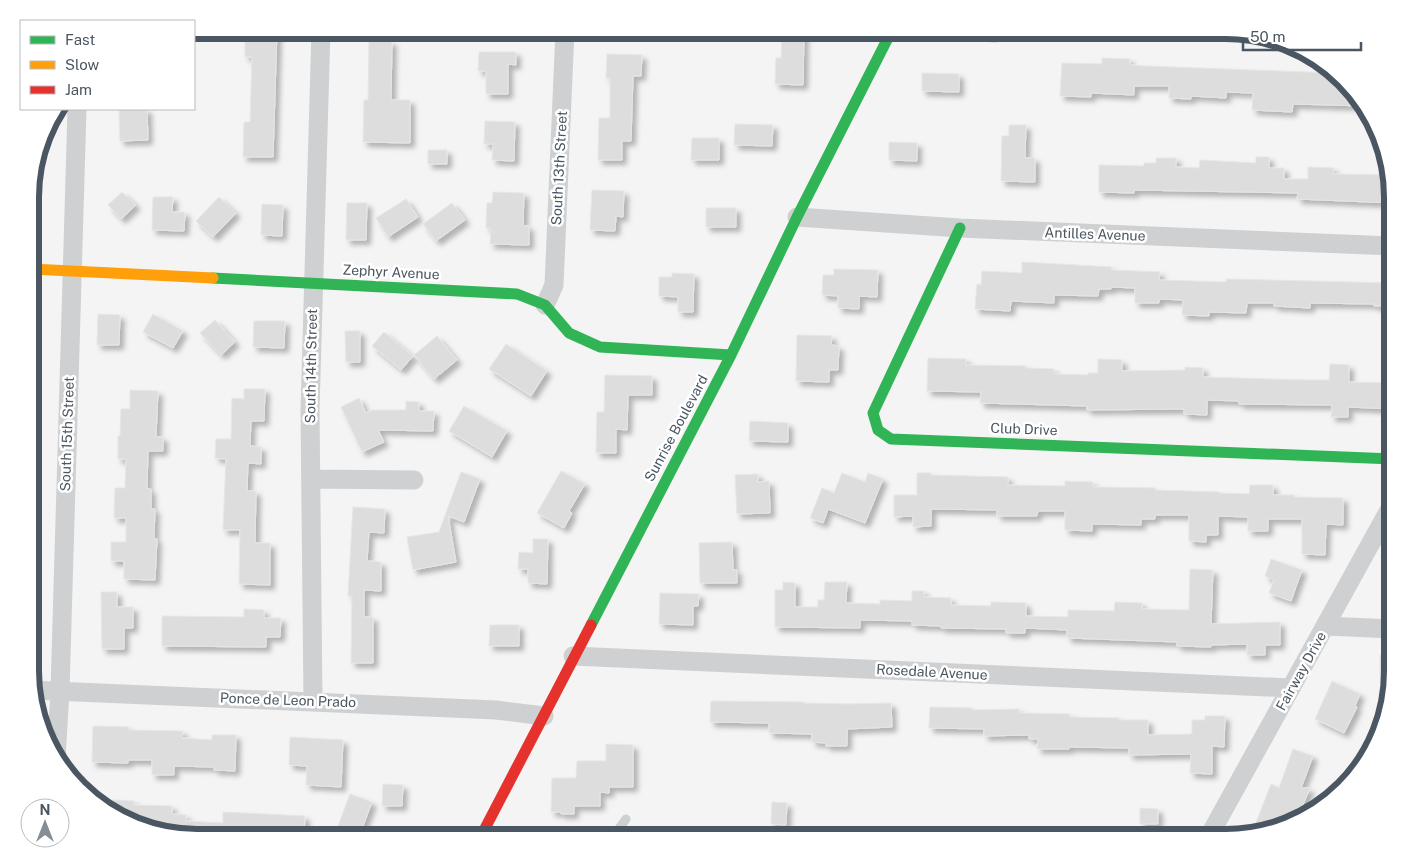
<svg xmlns="http://www.w3.org/2000/svg" width="1423" height="868" viewBox="0 0 1423 868" font-family="'Public Sans',sans-serif">
<defs>
<filter id="shadow"><feDropShadow dx="4.5" dy="4.5" stdDeviation="2.5" flood-color="#0004"/></filter>
</defs>
<rect width="100%" height="100%" fill="#f4f4f4"/>
<path fill="#ddddde" stroke="#e5e6e7" filter="url(#shadow)" d="M 245,30 L 277,30 L 273,157 L 243,157 L 244,122 L 250,122 L 252,57 L 245,57 Z
M 782,30 L 804,30 L 803,85 L 775,84 L 776,58 L 781,58 Z
M 369,41 L 392,41 L 391,100 L 410,100 L 410,143 L 363,142 L 364,100 L 368,100 Z
M 479,52 L 516,52 L 516,65 L 508,64 L 508,94 L 486,94 L 486,71 L 478,71 Z
M 607,54 L 642,55 L 641,76 L 633,76 L 631,141 L 622,141 L 622,160 L 598,160 L 599,118 L 610,118 L 610,78 L 606,78 Z
M 1102,58 L 1130,59 L 1130,65 L 1146,66 L 1333,73 L 1364,106 L 1293,104 L 1292,112 L 1252,110 L 1253,93 L 1226,92 L 1226,98 L 1191,96 L 1191,99 L 1169,98 L 1169,86 L 1134,86 L 1134,95 L 1091,93 L 1091,97 L 1060,96 L 1062,63 L 1102,64 Z
M 922,73 L 959,74 L 959,92 L 922,91 Z
M 119,109 L 147,109 L 148,140 L 120,141 Z
M 485,121 L 515,122 L 514,161 L 492,160 L 493,144 L 484,144 Z
M 735,124 L 773,125 L 772,146 L 734,145 Z
M 1009,125 L 1026,125 L 1025,158 L 1035,158 L 1035,182 L 1001,181 L 1002,136 L 1009,136 Z
M 692,138 L 719,138 L 719,160 L 691,160 Z
M 889,142 L 917,143 L 917,161 L 889,160 Z
M 428,150 L 447,150 L 447,164 L 428,164 Z
M 1256,157 L 1269,157 L 1269,168 L 1284,168 L 1284,179 L 1308,179 L 1308,167 L 1334,168 L 1333,174 L 1389,175 L 1393,186 L 1393,203 L 1297,199 L 1298,193 L 1134,190 L 1134,193 L 1099,192 L 1099,165 L 1144,166 L 1144,163 L 1156,163 L 1156,158 L 1176,158 L 1176,167 L 1199,168 L 1200,160 L 1256,163 Z
M 592,190 L 624,191 L 623,217 L 616,216 L 615,231 L 590,230 Z
M 122,192 L 136,205 L 121,219 L 108,205 Z
M 493,192 L 524,193 L 523,226 L 529,226 L 529,245 L 490,244 L 491,228 L 486,228 L 487,203 L 492,203 Z
M 153,197 L 173,197 L 172,212 L 185,212 L 184,231 L 152,230 Z
M 219,197 L 236,213 L 213,237 L 196,221 Z
M 406,199 L 418,217 L 388,237 L 376,218 Z
M 347,203 L 367,203 L 366,240 L 346,240 Z
M 452,203 L 465,220 L 436,241 L 423,224 Z
M 262,204 L 283,205 L 282,236 L 261,235 Z
M 706,208 L 736,208 L 736,227 L 706,227 Z
M 1022,262 L 1112,267 L 1111,270 L 1160,272 L 1159,280 L 1226,282 L 1226,279 L 1393,283 L 1393,306 L 1374,306 L 1374,304 L 1310,303 L 1310,308 L 1274,306 L 1274,303 L 1247,303 L 1246,313 L 1209,312 L 1209,316 L 1182,315 L 1183,300 L 1159,299 L 1159,303 L 1135,303 L 1135,288 L 1111,287 L 1111,289 L 1099,289 L 1098,296 L 1054,295 L 1054,303 L 1011,301 L 1010,311 L 975,309 L 977,284 L 981,285 L 982,271 L 1022,273 Z
M 834,269 L 878,270 L 877,297 L 859,296 L 859,309 L 838,308 L 838,296 L 822,295 L 823,275 L 834,275 Z
M 672,273 L 694,274 L 693,312 L 678,312 L 678,297 L 659,296 L 659,277 L 672,277 Z
M 98,314 L 120,315 L 119,345 L 97,345 Z
M 153,314 L 183,331 L 173,348 L 143,332 Z
M 215,320 L 235,342 L 221,355 L 200,333 Z
M 254,321 L 285,321 L 284,348 L 253,347 Z
M 345,331 L 360,331 L 360,362 L 346,362 Z
M 384,332 L 413,356 L 401,370 L 372,346 Z
M 797,335 L 832,336 L 831,345 L 839,346 L 838,370 L 829,370 L 829,382 L 796,381 Z
M 437,336 L 457,360 L 434,379 L 414,355 Z
M 506,344 L 547,371 L 531,396 L 489,369 Z
M 928,358 L 966,359 L 966,365 L 1026,366 L 1026,368 L 1054,369 L 1054,374 L 1088,375 L 1088,373 L 1098,373 L 1098,359 L 1122,360 L 1122,371 L 1185,370 L 1185,367 L 1203,368 L 1203,377 L 1305,380 L 1329,380 L 1330,364 L 1349,365 L 1349,382 L 1393,383 L 1393,409 L 1348,407 L 1348,417 L 1331,417 L 1332,405 L 1239,404 L 1239,401 L 1207,400 L 1207,415 L 1184,414 L 1184,409 L 1087,410 L 1087,406 L 980,403 L 981,392 L 927,391 Z
M 605,375 L 652,376 L 652,395 L 628,395 L 627,430 L 616,429 L 616,453 L 596,453 L 597,412 L 604,412 Z
M 244,389 L 265,389 L 264,421 L 251,421 L 250,446 L 261,447 L 261,464 L 248,463 L 247,491 L 256,491 L 255,543 L 270,543 L 270,585 L 239,584 L 240,530 L 223,530 L 226,459 L 215,458 L 216,439 L 231,439 L 232,398 L 244,399 Z
M 130,390 L 158,391 L 156,437 L 163,437 L 163,451 L 148,451 L 147,489 L 151,489 L 151,509 L 155,509 L 154,538 L 157,539 L 155,580 L 124,579 L 124,561 L 111,561 L 111,542 L 126,542 L 126,518 L 114,518 L 115,488 L 125,488 L 126,459 L 118,459 L 118,436 L 120,436 L 121,409 L 130,409 Z
M 359,398 L 366,413 L 373,410 L 406,410 L 406,401 L 419,402 L 419,411 L 434,411 L 433,431 L 378,430 L 384,442 L 362,452 L 341,407 Z
M 464,406 L 507,431 L 492,457 L 449,431 Z
M 750,421 L 788,423 L 788,442 L 749,441 Z
M 561,471 L 585,484 L 569,511 L 572,513 L 564,528 L 537,513 Z
M 461,472 L 480,479 L 464,522 L 448,516 L 456,562 L 413,570 L 407,537 L 439,532 Z
M 842,473 L 865,482 L 868,473 L 883,479 L 865,523 L 828,509 L 823,523 L 810,518 L 822,488 L 834,493 Z
M 917,473 L 931,473 L 931,475 L 1008,477 L 1008,485 L 1065,486 L 1065,481 L 1093,482 L 1093,487 L 1156,488 L 1155,490 L 1219,492 L 1219,493 L 1249,494 L 1250,485 L 1273,485 L 1273,495 L 1294,495 L 1294,497 L 1343,498 L 1343,525 L 1326,524 L 1325,555 L 1302,554 L 1302,519 L 1268,519 L 1268,531 L 1248,531 L 1248,517 L 1218,516 L 1218,535 L 1206,535 L 1206,542 L 1189,541 L 1189,515 L 1155,515 L 1155,519 L 1141,519 L 1141,525 L 1092,524 L 1092,531 L 1065,530 L 1065,511 L 1038,511 L 1037,516 L 997,516 L 997,510 L 931,509 L 931,526 L 913,527 L 913,516 L 894,517 L 894,495 L 917,495 Z
M 758,474 L 758,482 L 769,481 L 770,513 L 737,514 L 735,475 Z
M 353,507 L 385,509 L 384,533 L 369,532 L 367,561 L 381,562 L 381,591 L 364,590 L 364,617 L 373,617 L 373,663 L 351,663 L 352,596 L 348,596 Z
M 533,539 L 548,539 L 547,584 L 528,583 L 528,569 L 518,569 L 519,552 L 533,553 Z
M 732,542 L 733,570 L 737,570 L 737,583 L 700,583 L 699,543 Z
M 1271,559 L 1302,570 L 1291,601 L 1269,593 L 1274,580 L 1265,576 Z
M 1190,569 L 1213,570 L 1211,624 L 1280,622 L 1280,645 L 1265,645 L 1265,655 L 1247,655 L 1247,644 L 1211,645 L 1211,647 L 1177,646 L 1177,642 L 1067,638 L 1067,630 L 1025,628 L 1025,633 L 1006,633 L 1006,629 L 941,628 L 941,626 L 912,625 L 912,621 L 860,620 L 860,628 L 775,627 L 775,590 L 783,590 L 783,582 L 795,583 L 795,607 L 818,607 L 818,600 L 824,600 L 825,582 L 847,582 L 846,603 L 880,604 L 880,600 L 912,601 L 912,591 L 924,591 L 924,597 L 951,598 L 951,605 L 991,606 L 991,602 L 1026,603 L 1026,616 L 1068,617 L 1068,610 L 1114,611 L 1115,602 L 1142,603 L 1142,609 L 1189,610 Z
M 101,592 L 117,592 L 117,607 L 133,607 L 133,628 L 124,628 L 124,649 L 102,649 Z
M 660,593 L 699,594 L 698,606 L 693,606 L 693,625 L 659,624 Z
M 244,609 L 264,610 L 264,618 L 281,618 L 280,637 L 266,637 L 266,647 L 162,646 L 162,616 L 244,617 Z
M 490,625 L 519,625 L 519,646 L 489,646 Z
M 1380,655 L 1393,655 L 1393,675 L 1380,674 Z
M 1332,681 L 1360,694 L 1355,706 L 1357,707 L 1344,733 L 1315,719 Z
M 711,701 L 803,702 L 803,703 L 848,704 L 891,703 L 892,727 L 847,729 L 847,746 L 826,746 L 826,743 L 812,742 L 812,734 L 769,733 L 769,723 L 710,722 Z
M 930,707 L 972,708 L 972,710 L 1019,709 L 1019,713 L 1070,714 L 1070,717 L 1119,718 L 1119,720 L 1148,720 L 1148,735 L 1192,734 L 1192,720 L 1205,720 L 1205,716 L 1225,716 L 1224,747 L 1212,746 L 1212,774 L 1190,773 L 1191,754 L 1129,755 L 1129,748 L 1069,747 L 1069,749 L 1037,749 L 1038,739 L 1029,739 L 1029,735 L 984,736 L 984,729 L 929,728 Z
M 93,726 L 129,727 L 129,730 L 183,731 L 182,738 L 212,740 L 212,735 L 236,735 L 235,771 L 214,770 L 214,767 L 174,766 L 174,775 L 152,775 L 152,760 L 128,760 L 128,763 L 92,762 Z
M 290,737 L 343,740 L 341,787 L 306,785 L 307,766 L 289,765 Z
M 606,744 L 633,745 L 633,787 L 609,787 L 609,793 L 600,792 L 600,806 L 574,806 L 574,814 L 561,814 L 561,812 L 551,812 L 552,778 L 576,778 L 577,761 L 606,761 Z
M 1293,749 L 1313,756 L 1301,788 L 1310,788 L 1297,819 L 1252,833 L 1271,784 L 1279,788 Z
M 383,784 L 403,785 L 402,806 L 382,806 Z
M 350,794 L 372,802 L 360,834 L 338,826 Z
M 94,799 L 134,801 L 134,805 L 172,806 L 172,814 L 186,815 L 186,821 L 223,823 L 223,812 L 305,816 L 304,838 L 197,838 L 153,832 L 104,810 Z
M 772,802 L 787,803 L 786,825 L 771,824 Z
M 1140,808 L 1158,809 L 1158,824 L 1140,824 Z"/>
<g fill="none" stroke-linecap="round" stroke-linejoin="round">
<path stroke="#ced0d2" stroke-width="9" d="M 612,838 L 626,819"/>
<path stroke="#ced0d2" stroke-width="19" d="M 967,30 L 994,33 L 1020,30
M 797,217 L 960,228 L 1393,246
M 545,305 L 554,285 L 565,30
M 311,479 L 414,480
M 1326,626 L 1393,629
M 573,656 L 1290,688
M 31,690 L 496,710 L 544,716
M 313,701 L 310,410 L 321,30
M 56,759 L 60,691 L 77,109
M 1208,838 L 1393,503"/>
<path stroke="#30b455" stroke-width="11" d="M 960,228 L 873,413 L 878,430 L 891,439 L 1393,459
M 213,278 L 517,294 L 545,305 L 569,333 L 600,347 L 731,355
M 591,625 L 731,355 L 797,217 L 892,30"/>
<path stroke="#ff9f0a" stroke-width="11" d="M 31,269 L 213,278"/>
<path stroke="#e5322d" stroke-width="11" d="M 480,838 L 591,625"/>
</g>
<g text-anchor="middle" stroke-width="5" stroke-linejoin="round" paint-order="stroke">
<g font-size="14" fill="#4a5661" stroke="#fff">
<text transform="translate(559 168) rotate(-87)" y="5">South 13th Street</text>
<text transform="translate(1095 234) rotate(2)" y="5">Antilles Avenue</text>
<text transform="translate(391 272) rotate(3)" y="5">Zephyr Avenue</text>
<text transform="translate(311 366) rotate(-89)" y="5">South 14th Street</text>
<text transform="translate(676 428) rotate(-62)" y="5">Sunrise Boulevard</text>
<text transform="translate(1024 429) rotate(2)" y="5">Club Drive</text>
<text transform="translate(67 434) rotate(-88)" y="5">South 15th Street</text>
<text transform="translate(1301 671) rotate(-61)" y="5">Fairway Drive</text>
<text transform="translate(932 672) rotate(3)" y="5">Rosedale Avenue</text>
<text transform="translate(288 700) rotate(2)" y="5">Ponce de Leon Prado</text>
</g>
</g>
<path d="M0 0H1423V868H0ZM197 39H1226A158 158 0 0 1 1384 197V671A158 158 0 0 1 1226 829H197A158 158 0 0 1 39 671V197A158 158 0 0 1 197 39Z" fill="#fff" fill-rule="evenodd"/>
<path fill="none" stroke="#4a5661" stroke-width="6" d="M197 39H1226A158 158 0 0 1 1384 197V671A158 158 0 0 1 1226 829H197A158 158 0 0 1 39 671V197A158 158 0 0 1 197 39Z"/>
<rect x="20" y="20" width="175" height="90" fill="#ffffff" stroke="#b7bbc0"/>
<rect x="30" y="36" width="25" height="8" fill="#30b455" stroke="#b7bbc0"/>
<text x="65" y="45" font-size="15" fill="#4a5661">Fast</text>
<rect x="30" y="61" width="25" height="8" fill="#ff9f0a" stroke="#b7bbc0"/>
<text x="65" y="70" font-size="15" fill="#4a5661">Slow</text>
<rect x="30" y="86" width="25" height="8" fill="#e5322d" stroke="#b7bbc0"/>
<text x="65" y="95" font-size="15" fill="#4a5661">Jam</text>
<g transform="translate(45 823)"><circle r="24" fill="#ffffff" stroke="#b7bbc0"/>
<path d="M0-4L9 19L0 12L-9 19Z" fill="#868d94"/>
<text y="-8" font-size="14" font-weight="bold" text-anchor="middle" fill="#4a5661">N</text>
</g>
<path d="M1243 42v8h118v-8" fill="none" stroke="#4a5661" stroke-width="2.5"/>
<text x="1250" y="42" font-size="15" fill="#4a5661" stroke="#ffffff" stroke-width="4" paint-order="stroke">50 m</text>
</svg>
